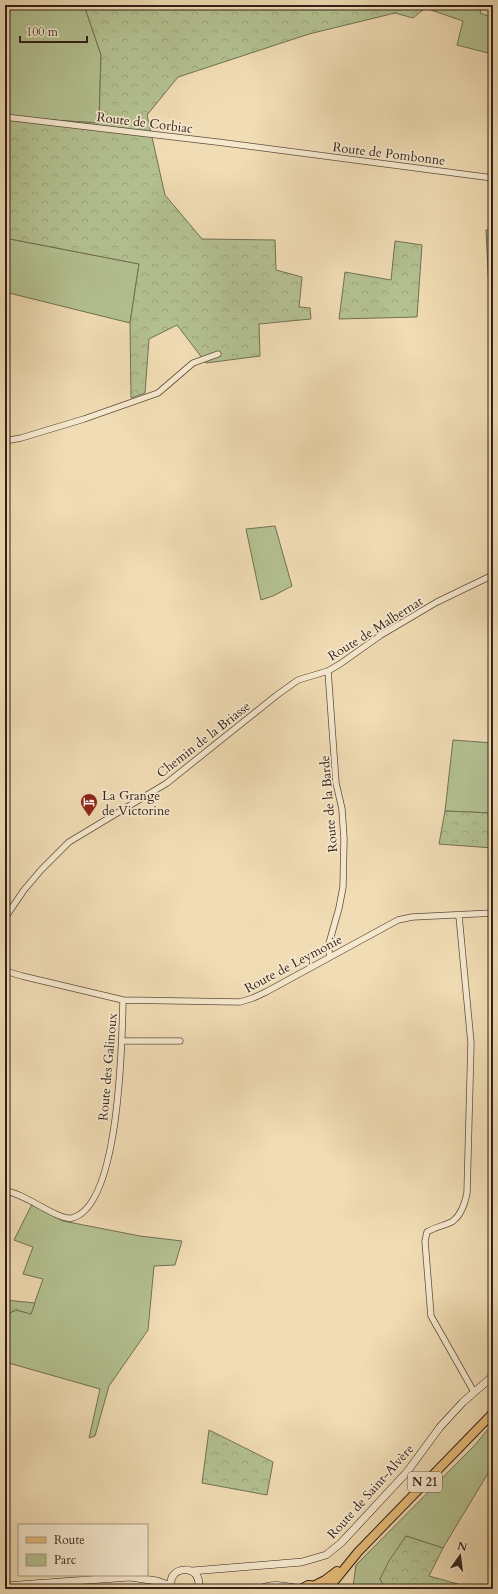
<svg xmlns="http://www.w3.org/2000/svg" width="498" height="1594" viewBox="0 0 498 1594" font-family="Cardo,serif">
<defs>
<pattern id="forest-crowns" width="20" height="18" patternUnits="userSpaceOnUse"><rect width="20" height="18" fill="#b4c292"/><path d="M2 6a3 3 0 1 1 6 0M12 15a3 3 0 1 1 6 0" fill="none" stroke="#9ba67d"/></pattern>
</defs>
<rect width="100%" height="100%" fill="#f1ddb5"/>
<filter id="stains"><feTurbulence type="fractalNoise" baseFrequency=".005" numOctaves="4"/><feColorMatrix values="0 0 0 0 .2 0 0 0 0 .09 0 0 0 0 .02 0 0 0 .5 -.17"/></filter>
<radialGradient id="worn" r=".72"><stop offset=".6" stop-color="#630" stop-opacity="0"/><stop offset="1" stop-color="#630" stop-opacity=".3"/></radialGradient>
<path fill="#b4c292" stroke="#727054" d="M 5,5 L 84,5 L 101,55 L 99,123 L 5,117 Z
M 429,5 L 483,5 L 480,13 L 493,18 L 493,80 L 492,54 L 457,45 L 463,21 L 425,8 Z
M 486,230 L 493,231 L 493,311 L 490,312 Z
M 5,238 L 139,264 L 130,323 L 5,292 Z
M 275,526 L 292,586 L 273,596 L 261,600 L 246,529 Z
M 453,740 L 493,743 L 493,813 L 445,811 Z
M 32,1204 L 63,1221 L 140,1236 L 182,1241 L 175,1265 L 154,1266 L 148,1330 L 109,1386 L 95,1436 L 89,1438 L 100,1389 L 5,1362 L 5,1315 L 16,1310 L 31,1313 L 43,1279 L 23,1274 L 33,1247 L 14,1240 Z
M 493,1423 L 493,1465 L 443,1548 L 406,1536 L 380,1579 L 386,1589 L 356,1589 L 353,1586 L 356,1565 L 475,1445 Z"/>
<path fill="url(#forest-crowns)" stroke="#727054" d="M 84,5 L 429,5 L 413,18 L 395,13 L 309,34 L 178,77 L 147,115 L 165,195 L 202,239 L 275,240 L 276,270 L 302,277 L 299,307 L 310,308 L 311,319 L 259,324 L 260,356 L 206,363 L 177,325 L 149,339 L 145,393 L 131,398 L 130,323 L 139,264 L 5,238 L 5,117 L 99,123 L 101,55 Z
M 395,241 L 422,245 L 417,317 L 339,319 L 345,272 L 391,280 Z
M 445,811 L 493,813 L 493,848 L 439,844 Z
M 5,1300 L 35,1303 L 31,1314 L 16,1310 L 5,1315 Z
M 209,1430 L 273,1462 L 267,1495 L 202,1483 Z
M 406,1536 L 443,1548 L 429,1576 L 476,1589 L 386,1589 L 380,1579 L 389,1561 Z"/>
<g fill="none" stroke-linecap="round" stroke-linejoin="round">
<defs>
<path id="minor" d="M 5,117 L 217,142 L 493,178
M 5,441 L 21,438 L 84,419 L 158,393 L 193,363 L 218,354
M 328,671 L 336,783 L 342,809 L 344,839 L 343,887 L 339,908 L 328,947 L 330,956
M 459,916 L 471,1043 L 467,1193 C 465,1203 462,1214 453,1221 C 447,1225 435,1227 427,1232 L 425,1241 L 431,1316 L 474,1392
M 5,918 L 24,890 L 41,870 L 69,842 L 167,783 L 277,695 L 298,680 L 328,671 L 340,664 L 381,635 L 437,602 L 493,575
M 5,971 L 22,976 L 123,1000 L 240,1002 L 253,998 L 266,992 L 398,920 L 412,917 L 493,913
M 122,1041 L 180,1041
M 5,1191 C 25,1193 58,1221 72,1218 C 120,1206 122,1041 123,1000"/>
<path id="secondary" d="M 192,1571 L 302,1562 L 326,1555 L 341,1543 L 407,1472 L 440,1427 L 463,1402 L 493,1376
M 5,1586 L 130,1577 L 157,1581 L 171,1586
M 172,1589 C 164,1564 205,1563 198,1589
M 260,1589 C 274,1582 287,1587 301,1589"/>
<path id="primary" d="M 315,1585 L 325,1580 L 337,1571
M 301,1589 L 308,1585 L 319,1586
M 328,1589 L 358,1552 L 493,1413"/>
</defs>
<use href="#minor" stroke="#614e3e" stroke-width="7"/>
<use href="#secondary" stroke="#311f17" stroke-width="8"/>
<use href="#primary" stroke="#311f17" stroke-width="10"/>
<use href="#minor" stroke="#f6e9cf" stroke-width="5.5"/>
<use href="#secondary" stroke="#f6e9cf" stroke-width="7"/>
<use href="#primary" stroke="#e8be7a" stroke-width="8"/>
</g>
<defs>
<symbol id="hotel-pin" viewBox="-11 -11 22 30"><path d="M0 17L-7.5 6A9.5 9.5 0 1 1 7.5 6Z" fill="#8f2418" stroke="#f6e9cf"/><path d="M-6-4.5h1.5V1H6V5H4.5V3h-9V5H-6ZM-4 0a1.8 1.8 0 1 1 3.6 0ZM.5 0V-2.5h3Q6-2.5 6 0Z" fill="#fff"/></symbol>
</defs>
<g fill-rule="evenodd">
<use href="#hotel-pin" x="79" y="792" width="20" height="27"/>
</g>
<g text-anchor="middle" stroke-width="3.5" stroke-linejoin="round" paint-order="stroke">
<rect fill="#f6e9cf" stroke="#6c5c4e" stroke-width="1" x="408" y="1472" width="34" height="20" rx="3"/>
<g font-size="12" font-weight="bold" fill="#311f17">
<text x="425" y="1486">N 21</text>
</g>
<g font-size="13" fill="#311f17" stroke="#f6e9cf">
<text transform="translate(145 122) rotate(7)" y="5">Route de Corbiac</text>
<text transform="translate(389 153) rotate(7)" y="5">Route de Pombonne</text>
<text transform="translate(375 628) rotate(-32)" y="5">Route de Malbernat</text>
<text transform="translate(203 739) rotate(-38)" y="5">Chemin de la Briasse</text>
<text transform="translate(328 804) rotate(-95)" y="5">Route de la Barde</text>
<text transform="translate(293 963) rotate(-28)" y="5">Route de Leymonie</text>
<text transform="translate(107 1067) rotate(-85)" y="5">Route des Galinoux</text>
<text transform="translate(370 1491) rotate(-48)" y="5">Route de Saint-Alvère</text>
</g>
<g font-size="13" fill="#311f17" stroke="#f6e9cf" text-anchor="start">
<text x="102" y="800">La Grange<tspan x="102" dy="15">de Victorine</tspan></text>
</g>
</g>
<rect width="498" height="1594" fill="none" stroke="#f1ddb5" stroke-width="20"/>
<rect x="6" y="6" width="486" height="1582" fill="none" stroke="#311f17" stroke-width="2"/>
<rect x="10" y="10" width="478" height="1574" fill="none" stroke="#311f17"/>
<rect x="18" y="1524" width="130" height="52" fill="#f6e9cf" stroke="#a79885"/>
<rect x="26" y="1537" width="20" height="6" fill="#e8be7a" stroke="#a79885"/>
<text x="54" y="1544" font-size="12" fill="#311f17">Route</text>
<rect x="26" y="1554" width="20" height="12" fill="#b4c292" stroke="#a79885"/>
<text x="54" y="1564" font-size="12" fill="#311f17">Parc</text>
<g transform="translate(460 1556) rotate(14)" stroke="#f6e9cf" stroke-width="3" paint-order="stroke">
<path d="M0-3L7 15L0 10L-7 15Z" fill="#311f17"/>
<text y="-6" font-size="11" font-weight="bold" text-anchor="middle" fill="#311f17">N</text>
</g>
<path d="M20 36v6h67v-6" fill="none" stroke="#311f17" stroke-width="2"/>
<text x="26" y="36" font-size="12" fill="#311f17" stroke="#f6e9cf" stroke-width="3" paint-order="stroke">100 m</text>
<rect width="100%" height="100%" filter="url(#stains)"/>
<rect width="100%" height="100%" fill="url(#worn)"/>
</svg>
